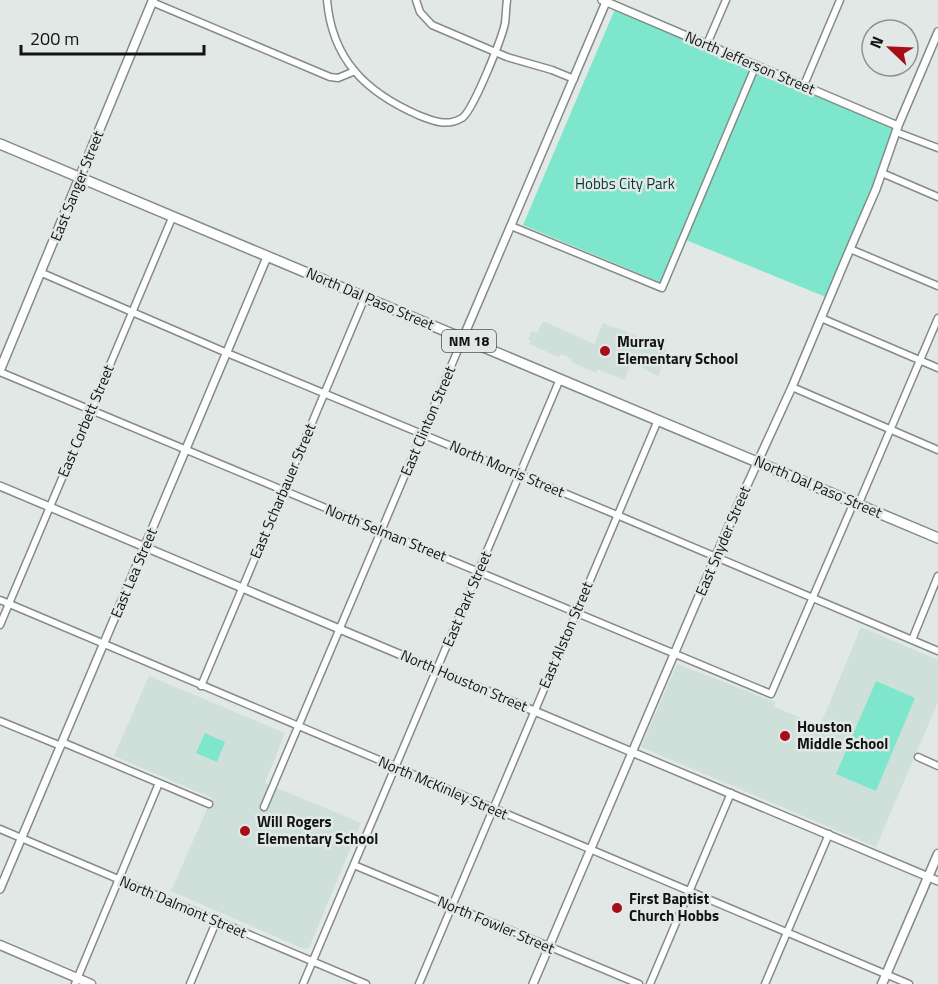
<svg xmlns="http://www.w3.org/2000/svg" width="938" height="984" viewBox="0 0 938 984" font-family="'Titillium Web',sans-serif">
<rect width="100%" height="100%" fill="#e1e8e5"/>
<path fill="#cfdfda" d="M 543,321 L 594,344 L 603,323 L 614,328 L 615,327 L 666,349 L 660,362 L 663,364 L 658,376 L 632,362 L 624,380 L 598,369 L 596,373 L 571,362 L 572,359 L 561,354 L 559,357 L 529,344 L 531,340 L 528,339 L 532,331 L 537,333 Z
M 861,627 L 938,660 L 938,702 L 876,847 L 641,747 L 677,664 L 775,702 L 775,707 L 820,726 Z
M 149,676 L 285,733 L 265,783 L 361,823 L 309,948 L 304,949 L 171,891 L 212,798 L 114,756 Z"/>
<path fill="#7ee6cd" d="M 615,9 L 750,62 L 751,72 L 753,67 L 896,126 L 870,195 L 826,297 L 686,240 L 662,283 L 523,225 Z
M 876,681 L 915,698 L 876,791 L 836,774 Z
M 205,733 L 225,742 L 217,762 L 196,753 Z"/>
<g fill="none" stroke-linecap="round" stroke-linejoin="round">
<defs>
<path id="minor" d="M 327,0 C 332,60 366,92 418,115 C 433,121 447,127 462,118 C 473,111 502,38 505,23 C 506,15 506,7 507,0
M 416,0 L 420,12 L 432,25 L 507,57 L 552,70 L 574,79
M 152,2 L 330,77 L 338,78 L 355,71
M 707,44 L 726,0
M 804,85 L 840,0
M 896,132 L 938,148
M 882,173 L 938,197
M 511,226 L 662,288 L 756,65
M 850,249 L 938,286
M 42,273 L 227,353 L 617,515 L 938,651
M 821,318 L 938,368
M 0,372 L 771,694 L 854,502
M 792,387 L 938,450
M 859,503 L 938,318
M 0,600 C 303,728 606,855 909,984
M 0,625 L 172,218
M 912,640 L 938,576
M 201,686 L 365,297
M 0,721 L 61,746
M 62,742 L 209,804
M 918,757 L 938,766
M 264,807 L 463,338
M 0,829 L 366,984
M 354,865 L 639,984
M 75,984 L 159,783
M 190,984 L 216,922
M 303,984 L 560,379
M 419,984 L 658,420
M 650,984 L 731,793
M 765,984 L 829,834"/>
<path id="tertiary" d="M 602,0 L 898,126
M 463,338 L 606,2
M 0,486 L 938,881
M 0,889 L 267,257
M 533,984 L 737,507 L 792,387 L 850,249 L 876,189 L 898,126 L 938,32"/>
<path id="secondary" d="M 0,370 L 153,0
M 0,945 L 91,984
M 882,984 L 938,854"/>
<path id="primary" d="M 0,144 L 938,538"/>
</defs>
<use href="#minor" stroke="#848b89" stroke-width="9"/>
<use href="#tertiary" stroke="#848b89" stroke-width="10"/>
<use href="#secondary" stroke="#848b89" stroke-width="11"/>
<use href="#primary" stroke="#848b89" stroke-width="12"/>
<use href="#minor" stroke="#fff" stroke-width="6"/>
<use href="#tertiary" stroke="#fff" stroke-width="7"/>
<use href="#secondary" stroke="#fff" stroke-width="8"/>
<use href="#primary" stroke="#fff" stroke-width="9"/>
</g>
<g fill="#a60e19" stroke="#e1e8e5" stroke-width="2">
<circle cx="605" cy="351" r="6"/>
<circle cx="785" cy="736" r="6"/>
<circle cx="245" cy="831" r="6"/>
<circle cx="617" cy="908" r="6"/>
</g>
<g text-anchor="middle" stroke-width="5" stroke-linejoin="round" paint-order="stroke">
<rect fill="#e1e8e5" stroke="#505453" stroke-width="1.5" x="442" y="330" width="54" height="22" rx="4.5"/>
<g font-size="14" font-weight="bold" fill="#121414">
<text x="469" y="346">NM 18</text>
</g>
<g font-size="15" fill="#121414" stroke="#e1e8e5">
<text transform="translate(750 63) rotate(23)" y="5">North Jefferson Street</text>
<text transform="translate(77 186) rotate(-68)" y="5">East Sanger Street</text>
<text transform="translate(370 299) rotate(23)" y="5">North Dal Paso Street</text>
<text transform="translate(86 421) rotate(-67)" y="5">East Corbett Street</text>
<text transform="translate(428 421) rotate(-67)" y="5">East Clinton Street</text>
<text transform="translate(507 469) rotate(23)" y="5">North Morris Street</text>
<text transform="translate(818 487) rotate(23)" y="5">North Dal Paso Street</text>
<text transform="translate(283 491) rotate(-67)" y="5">East Scharbauer Street</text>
<text transform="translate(386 533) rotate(22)" y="5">North Selman Street</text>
<text transform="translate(723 541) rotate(-67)" y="5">East Snyder Street</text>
<text transform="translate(134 573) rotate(-67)" y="5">East Lea Street</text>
<text transform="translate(467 599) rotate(-67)" y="5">East Park Street</text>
<text transform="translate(566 635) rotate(-67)" y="5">East Alston Street</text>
<text transform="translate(464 681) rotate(23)" y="5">North Houston Street</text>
<text transform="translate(443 788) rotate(23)" y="5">North McKinley Street</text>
<text transform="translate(183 907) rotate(23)" y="5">North Dalmont Street</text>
<text transform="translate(496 925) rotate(23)" y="5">North Fowler Street</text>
</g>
<g font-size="15" fill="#00392e" stroke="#e1e8e5">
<text x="625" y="189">Hobbs City Park</text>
</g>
<g font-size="15" font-weight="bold" fill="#121414" stroke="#e1e8e5" text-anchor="start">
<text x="617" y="347">Murray<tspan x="617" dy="17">Elementary School</tspan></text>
<text x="797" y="732">Houston<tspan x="797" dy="17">Middle School</tspan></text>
<text x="257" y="827">Will Rogers<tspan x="257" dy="17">Elementary School</tspan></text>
<text x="629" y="904">First Baptist<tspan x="629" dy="17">Church Hobbs</tspan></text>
</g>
</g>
<g transform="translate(890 48) rotate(293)"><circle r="28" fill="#e1e8e5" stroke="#8e9391" stroke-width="1.5"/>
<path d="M0-4.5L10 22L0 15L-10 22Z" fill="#a60e19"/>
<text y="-9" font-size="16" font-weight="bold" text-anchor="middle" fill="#121414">N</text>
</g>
<path d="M21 45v9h183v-9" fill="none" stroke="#121414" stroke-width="3"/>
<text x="30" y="45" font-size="18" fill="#121414" stroke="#e1e8e5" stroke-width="4.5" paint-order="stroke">200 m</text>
</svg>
